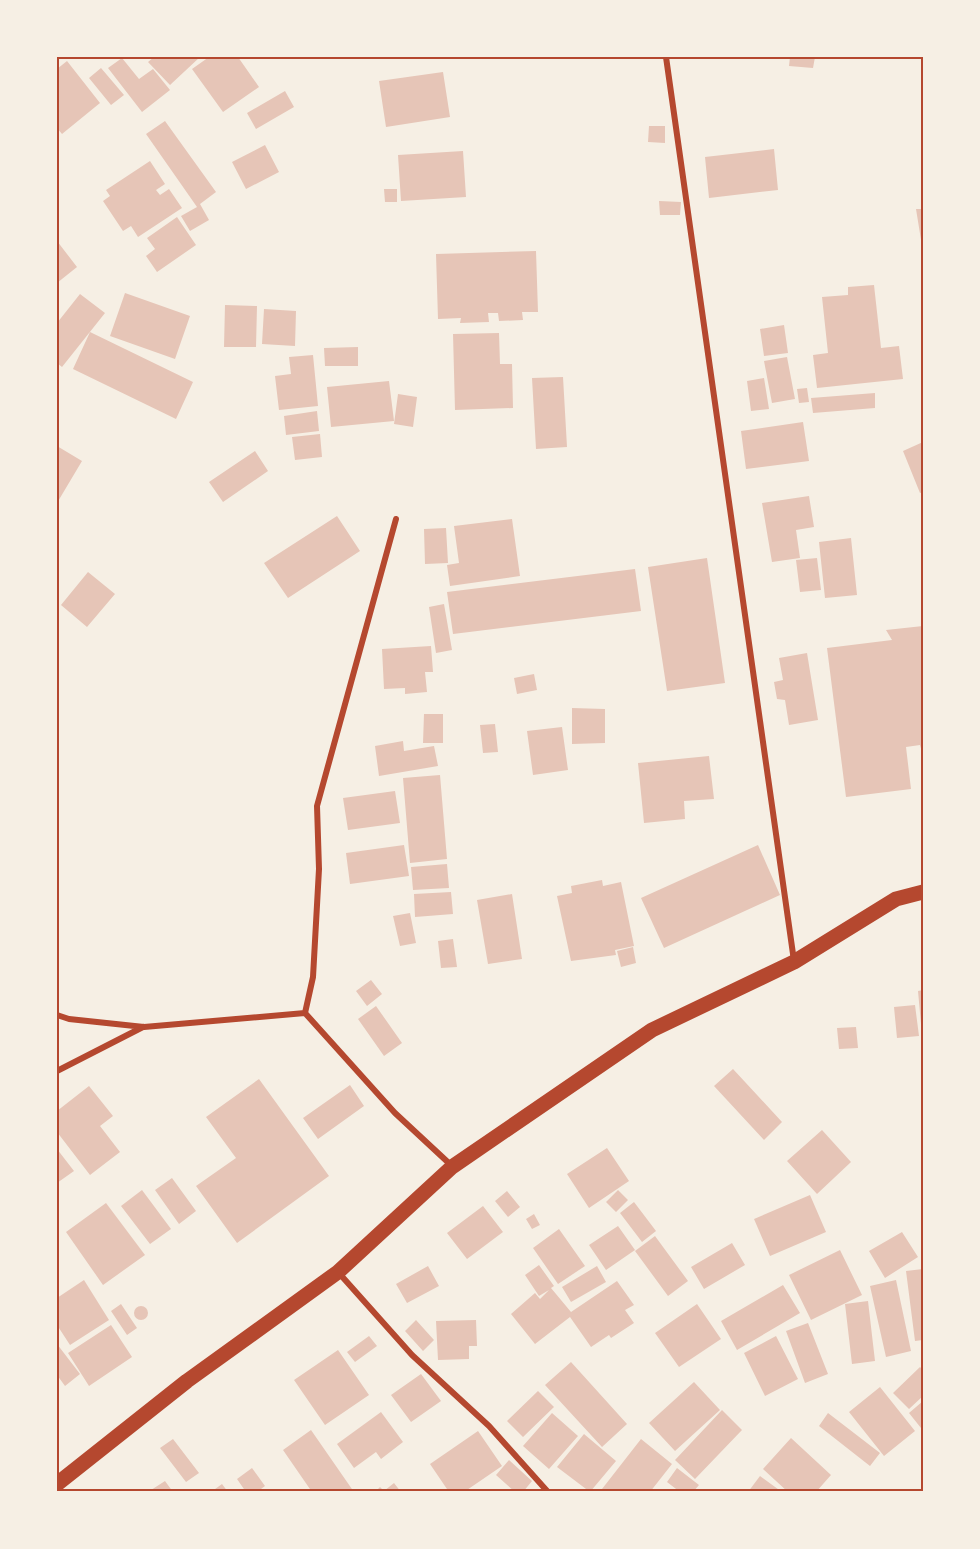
<svg xmlns="http://www.w3.org/2000/svg" width="980" height="1549" viewBox="0 0 980 1549" font-family="Ubuntu,sans-serif">
<rect width="100%" height="100%" fill="#f6efe4"/>
<path fill="#e6c5b7" d="M 154,57 L 200,57 L 170,85 L 148,62 Z
M 209,57 L 238,57 L 259,87 L 223,112 L 192,69 Z
M 790,57 L 815,57 L 813,68 L 789,66 Z
M 122,58 L 139,79 L 153,69 L 170,90 L 142,112 L 108,68 Z
M 67,61 L 100,103 L 62,134 L 57,128 L 57,69 Z
M 101,68 L 124,95 L 111,105 L 89,78 Z
M 443,72 L 450,117 L 386,127 L 379,81 Z
M 285,91 L 294,107 L 256,129 L 247,113 Z
M 165,121 L 216,192 L 200,204 L 209,220 L 190,231 L 181,216 L 197,207 L 146,134 Z
M 649,126 L 665,126 L 665,143 L 648,142 Z
M 265,145 L 279,172 L 246,189 L 232,162 Z
M 774,149 L 778,190 L 709,198 L 705,157 Z
M 463,151 L 466,197 L 401,201 L 398,155 Z
M 150,161 L 165,184 L 156,190 L 160,195 L 169,189 L 182,208 L 138,237 L 131,226 L 123,231 L 103,201 L 110,196 L 106,190 Z
M 384,189 L 397,189 L 397,202 L 385,202 Z
M 659,201 L 681,202 L 680,215 L 660,215 Z
M 916,209 L 923,209 L 923,246 L 922,246 Z
M 177,217 L 196,245 L 157,272 L 146,256 L 155,249 L 147,238 Z
M 57,241 L 77,267 L 57,283 Z
M 536,251 L 538,312 L 522,312 L 523,320 L 499,321 L 498,313 L 488,313 L 489,322 L 460,323 L 461,318 L 438,319 L 436,254 Z
M 874,285 L 881,348 L 899,346 L 903,379 L 817,388 L 813,355 L 828,353 L 822,297 L 848,295 L 848,287 Z
M 125,293 L 190,316 L 175,359 L 110,336 Z
M 80,294 L 105,313 L 62,367 L 57,363 L 57,323 Z
M 225,305 L 257,306 L 256,347 L 224,347 Z
M 264,309 L 296,311 L 295,346 L 262,344 Z
M 784,325 L 788,353 L 764,356 L 760,329 Z
M 90,332 L 193,382 L 176,419 L 73,369 Z
M 499,333 L 500,364 L 512,364 L 513,408 L 455,410 L 453,334 Z
M 358,347 L 358,366 L 325,366 L 324,348 Z
M 313,355 L 318,406 L 279,410 L 275,376 L 291,374 L 289,357 Z
M 787,357 L 795,399 L 772,403 L 764,361 Z
M 563,377 L 567,447 L 536,449 L 532,378 Z
M 764,378 L 769,409 L 751,411 L 747,381 Z
M 389,381 L 394,421 L 331,427 L 327,387 Z
M 807,388 L 809,402 L 799,403 L 797,389 Z
M 875,393 L 875,408 L 813,413 L 811,398 Z
M 398,394 L 417,397 L 413,427 L 394,424 Z
M 317,411 L 319,431 L 286,435 L 284,416 Z
M 803,422 L 809,461 L 746,469 L 741,431 Z
M 320,434 L 322,457 L 295,460 L 292,437 Z
M 923,442 L 923,492 L 920,493 L 903,451 Z
M 57,446 L 82,461 L 57,503 Z
M 255,451 L 268,471 L 223,502 L 209,482 Z
M 809,496 L 814,527 L 796,530 L 800,558 L 772,562 L 762,503 Z
M 337,516 L 360,551 L 288,598 L 264,563 Z
M 512,519 L 520,576 L 450,586 L 447,565 L 459,563 L 454,526 Z
M 446,528 L 448,563 L 425,564 L 424,529 Z
M 851,538 L 857,595 L 825,598 L 819,542 Z
M 707,558 L 725,683 L 667,691 L 648,567 Z
M 817,558 L 821,590 L 800,592 L 796,560 Z
M 635,569 L 641,611 L 453,634 L 447,592 Z
M 88,572 L 115,594 L 87,627 L 61,605 Z
M 444,604 L 452,650 L 436,653 L 429,607 Z
M 923,626 L 923,756 L 920,745 L 906,747 L 911,789 L 846,797 L 827,648 L 892,640 L 886,630 Z
M 431,646 L 433,672 L 425,672 L 427,692 L 405,694 L 405,688 L 384,689 L 382,649 Z
M 807,653 L 818,720 L 789,725 L 785,700 L 777,699 L 774,682 L 783,680 L 779,658 Z
M 534,674 L 537,690 L 517,694 L 514,678 Z
M 572,708 L 605,709 L 605,743 L 572,744 Z
M 424,714 L 443,714 L 443,743 L 423,743 Z
M 495,724 L 498,752 L 483,753 L 480,725 Z
M 562,727 L 568,770 L 533,775 L 527,731 Z
M 403,741 L 404,751 L 434,746 L 438,766 L 379,776 L 375,746 Z
M 709,756 L 714,799 L 684,801 L 685,819 L 644,823 L 638,763 Z
M 440,775 L 447,859 L 410,863 L 403,778 Z
M 395,791 L 400,823 L 348,830 L 343,798 Z
M 404,845 L 409,876 L 350,884 L 346,853 Z
M 758,845 L 780,895 L 664,948 L 641,898 Z
M 447,864 L 449,888 L 413,890 L 411,867 Z
M 602,880 L 603,886 L 621,882 L 634,946 L 615,950 L 616,955 L 571,961 L 557,896 L 572,893 L 571,886 Z
M 451,892 L 453,914 L 415,917 L 414,894 Z
M 512,894 L 522,959 L 488,964 L 477,900 Z
M 410,913 L 416,943 L 400,946 L 393,916 Z
M 453,939 L 457,967 L 441,968 L 438,941 Z
M 633,947 L 636,963 L 621,967 L 617,951 Z
M 371,980 L 382,994 L 367,1006 L 356,991 Z
M 923,990 L 923,1024 L 921,1024 L 918,991 Z
M 915,1005 L 919,1036 L 897,1038 L 894,1007 Z
M 376,1006 L 402,1043 L 384,1056 L 358,1019 Z
M 856,1027 L 858,1048 L 839,1049 L 837,1028 Z
M 733,1069 L 782,1122 L 764,1140 L 714,1086 Z
M 259,1079 L 329,1176 L 237,1243 L 196,1186 L 236,1158 L 206,1117 Z
M 350,1085 L 364,1106 L 318,1139 L 303,1118 Z
M 89,1086 L 113,1116 L 100,1126 L 120,1152 L 90,1175 L 57,1132 L 57,1111 Z
M 822,1130 L 851,1162 L 817,1194 L 787,1161 Z
M 607,1148 L 629,1181 L 589,1208 L 567,1174 Z
M 57,1149 L 74,1171 L 57,1183 Z
M 172,1178 L 196,1211 L 179,1224 L 155,1190 Z
M 142,1190 L 171,1229 L 150,1244 L 121,1206 Z
M 618,1190 L 628,1200 L 616,1212 L 606,1202 Z
M 507,1191 L 520,1207 L 508,1217 L 495,1201 Z
M 810,1195 L 826,1232 L 770,1256 L 754,1219 Z
M 634,1202 L 656,1231 L 642,1242 L 620,1213 Z
M 106,1203 L 145,1255 L 103,1285 L 66,1232 Z
M 483,1206 L 503,1232 L 467,1259 L 447,1233 Z
M 534,1214 L 540,1225 L 532,1229 L 526,1219 Z
M 618,1226 L 635,1250 L 606,1270 L 589,1245 Z
M 559,1229 L 585,1266 L 558,1284 L 533,1248 Z
M 902,1232 L 918,1257 L 885,1278 L 869,1251 Z
M 655,1236 L 688,1281 L 668,1296 L 635,1251 Z
M 732,1243 L 745,1265 L 704,1289 L 691,1267 Z
M 840,1250 L 862,1295 L 811,1320 L 789,1275 Z
M 539,1265 L 554,1286 L 551,1288 L 571,1312 L 617,1281 L 634,1305 L 625,1310 L 634,1323 L 611,1338 L 609,1335 L 591,1347 L 570,1317 L 535,1344 L 511,1314 L 535,1293 L 540,1299 L 549,1290 L 539,1296 L 525,1275 Z
M 428,1266 L 439,1286 L 407,1303 L 396,1284 Z
M 597,1266 L 606,1282 L 571,1302 L 562,1287 Z
M 923,1269 L 923,1340 L 915,1341 L 906,1271 Z
M 84,1280 L 109,1320 L 70,1345 L 57,1325 L 57,1298 Z
M 896,1280 L 911,1351 L 886,1357 L 870,1286 Z
M 783,1285 L 800,1313 L 737,1350 L 721,1321 Z
M 868,1301 L 875,1361 L 852,1364 L 845,1304 Z
M 121,1304 L 137,1328 L 127,1335 L 111,1311 Z
M 697,1304 L 721,1339 L 679,1367 L 655,1333 Z
M134 1313a7 7 0 1 1 14 0a7 7 0 1 1-14 0Z
M 416,1320 L 434,1340 L 423,1351 L 405,1331 Z
M 476,1320 L 477,1346 L 469,1346 L 469,1359 L 438,1360 L 436,1321 Z
M 808,1323 L 828,1374 L 805,1383 L 786,1331 Z
M 111,1325 L 132,1357 L 89,1386 L 68,1353 Z
M 369,1336 L 377,1346 L 355,1362 L 347,1352 Z
M 776,1336 L 798,1379 L 765,1396 L 744,1353 Z
M 57,1344 L 80,1374 L 65,1386 L 57,1375 Z
M 338,1350 L 369,1395 L 325,1425 L 294,1380 Z
M 571,1362 L 627,1424 L 602,1447 L 545,1385 Z
M 920,1367 L 923,1370 L 923,1396 L 909,1409 L 893,1393 Z
M 421,1374 L 441,1401 L 411,1422 L 391,1395 Z
M 694,1382 L 720,1410 L 675,1451 L 649,1423 Z
M 880,1387 L 915,1431 L 884,1456 L 849,1412 Z
M 538,1391 L 554,1407 L 523,1437 L 507,1421 Z
M 923,1401 L 923,1427 L 921,1428 L 909,1413 Z
M 722,1410 L 742,1430 L 695,1479 L 675,1460 Z
M 381,1412 L 403,1442 L 381,1459 L 376,1452 L 354,1468 L 337,1444 Z
M 552,1413 L 578,1436 L 549,1469 L 523,1446 Z
M 828,1413 L 880,1453 L 870,1466 L 819,1426 Z
M 311,1430 L 354,1492 L 312,1492 L 283,1450 Z
M 478,1431 L 502,1466 L 464,1492 L 449,1492 L 430,1464 Z
M 584,1434 L 616,1461 L 590,1492 L 557,1467 Z
M 791,1438 L 831,1475 L 816,1492 L 788,1492 L 763,1469 Z
M 173,1439 L 199,1473 L 186,1482 L 160,1448 Z
M 641,1439 L 672,1464 L 650,1492 L 605,1492 L 602,1489 Z
M 509,1460 L 532,1481 L 523,1492 L 515,1492 L 496,1475 Z
M 252,1468 L 265,1486 L 257,1492 L 246,1492 L 237,1479 Z
M 677,1468 L 699,1485 L 693,1492 L 680,1492 L 667,1482 Z
M 760,1476 L 782,1492 L 748,1492 Z
M 165,1481 L 173,1492 L 148,1492 Z
M 394,1483 L 401,1492 L 375,1492 L 380,1487 L 384,1491 Z
M 222,1484 L 228,1492 L 211,1492 Z"/>
<g fill="none" stroke-linecap="round" stroke-linejoin="round">
<path stroke="#b5482f" stroke-width="6" d="M 666,57 L 794,961
M 305,1013 L 313,977 L 319,869 L 317,806 L 396,519
M 57,1015 L 69,1019 L 144,1027 L 305,1013 L 395,1113 L 452,1166
M 57,1071 L 143,1027
M 338,1272 L 412,1355 L 489,1426 L 548,1492"/>
<path stroke="#b5482f" stroke-width="15" d="M 57,1484 L 187,1381 L 338,1272 L 452,1167 L 652,1030 L 794,962 L 896,899 L 923,892"/>
</g>
<rect width="980" height="1549" fill="none" stroke="#f6efe4" stroke-width="117"/>
<rect x="58" y="58" width="864" height="1432" fill="none" stroke="#b5482f" stroke-width="2"/>
</svg>
